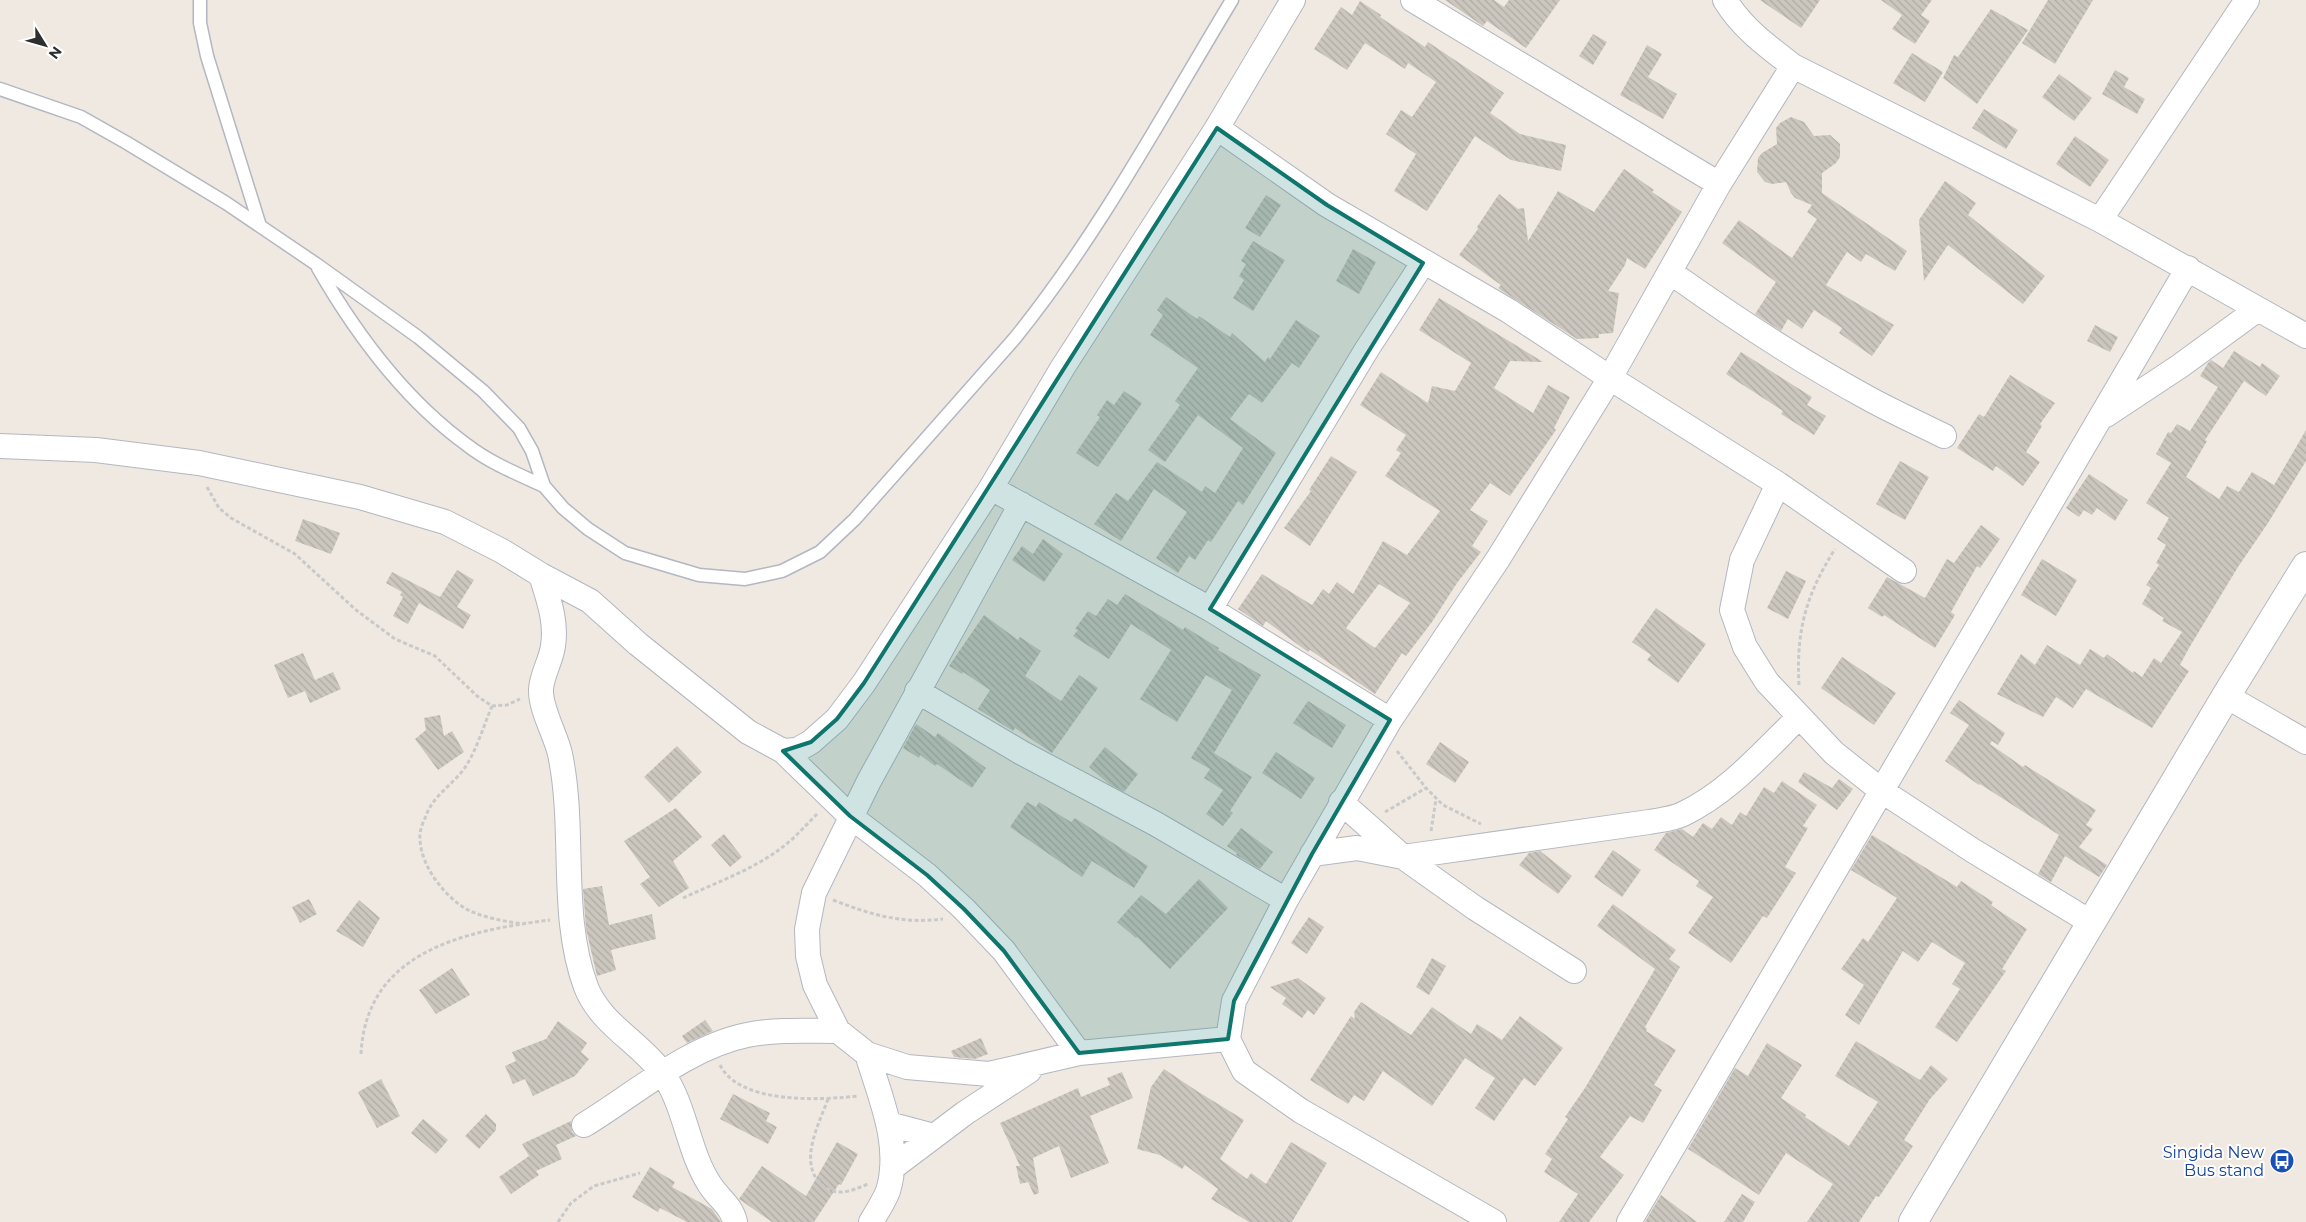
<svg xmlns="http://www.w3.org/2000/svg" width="2306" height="1222" viewBox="0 0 2306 1222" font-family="Montserrat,sans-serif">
<defs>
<pattern id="building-back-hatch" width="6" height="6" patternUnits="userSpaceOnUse" patternTransform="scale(1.25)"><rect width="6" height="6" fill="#cbc7bf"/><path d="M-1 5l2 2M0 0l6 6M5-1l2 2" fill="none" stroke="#afaba4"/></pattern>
</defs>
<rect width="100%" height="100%" fill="#efe9e1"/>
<path fill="url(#building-back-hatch)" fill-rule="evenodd" d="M 1445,0 L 1494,0 L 1504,7 L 1509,0 L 1560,0 L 1526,48 L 1487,21 L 1483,26 Z
M 1760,0 L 1820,0 L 1801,28 Z
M 1881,0 L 1932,0 L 1921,15 L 1930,21 L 1915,44 L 1892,29 L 1902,15 Z
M 2048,0 L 2093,0 L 2055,64 L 2022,43 Z
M 1360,1 L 1381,15 L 1380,17 L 1425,47 L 1428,42 L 1504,93 L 1490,113 L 1520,134 L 1566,145 L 1561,171 L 1511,160 L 1475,136 L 1427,211 L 1394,191 L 1416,154 L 1386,134 L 1401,110 L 1412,117 L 1436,82 L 1408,63 L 1405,69 L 1365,43 L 1347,70 L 1314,49 L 1341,7 L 1352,15 Z
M 1991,9 L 2028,30 L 1977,104 L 1943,78 L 1954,55 L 1958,57 Z
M 1593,34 L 1607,42 L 1593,65 L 1579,56 Z
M 1647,45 L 1662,54 L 1648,77 L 1677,94 L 1663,119 L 1620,95 Z
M 1912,53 L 1943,72 L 1925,102 L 1893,83 Z
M 2115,70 L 2129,78 L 2124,87 L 2145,99 L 2137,114 L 2102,94 Z
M 2059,74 L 2092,98 L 2074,121 L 2042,97 Z
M 1984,109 L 2018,130 L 2006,149 L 1972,128 Z
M 1791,117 L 1804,122 L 1814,136 L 1830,135 L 1840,144 L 1840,157 L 1836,163 L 1822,173 L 1822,193 L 1907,251 L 1895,271 L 1866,254 L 1861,262 L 1847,252 L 1826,285 L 1894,325 L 1872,356 L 1839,333 L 1842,328 L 1814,310 L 1802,329 L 1788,319 L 1781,331 L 1755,314 L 1776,282 L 1722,243 L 1739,220 L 1792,258 L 1817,219 L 1807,212 L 1812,205 L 1795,198 L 1791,193 L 1786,182 L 1772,184 L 1765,182 L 1757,172 L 1758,158 L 1762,153 L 1777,144 L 1776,128 L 1780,123 Z
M 2075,136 L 2109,160 L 2090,187 L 2056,164 Z
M 1624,169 L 1654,190 L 1652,192 L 1682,212 L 1645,269 L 1627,258 L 1625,265 L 1608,291 L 1619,293 L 1613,333 L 1599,334 L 1599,338 L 1577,339 L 1502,291 L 1498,288 L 1501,285 L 1459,255 L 1478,229 L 1477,227 L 1499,194 L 1518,209 L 1524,208 L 1528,241 L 1558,191 L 1594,212 Z
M 1945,181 L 1976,203 L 1968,215 L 2045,276 L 2023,304 L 1948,245 L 1924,281 L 1919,220 Z
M 1266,195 L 1281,205 L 1260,237 L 1245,228 Z
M 1253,241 L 1285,260 L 1253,311 L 1233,298 L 1244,280 L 1239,276 L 1246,264 L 1241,261 Z
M 1353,249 L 1376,262 L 1359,294 L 1336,281 Z
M 1166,297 L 1197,319 L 1199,316 L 1230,337 L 1232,333 L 1265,362 L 1268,357 L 1270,359 L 1296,320 L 1320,336 L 1299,368 L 1292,363 L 1262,403 L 1249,394 L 1230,419 L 1276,453 L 1243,505 L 1238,501 L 1211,542 L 1208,540 L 1195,560 L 1189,556 L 1178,573 L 1156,558 L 1187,512 L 1154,489 L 1121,541 L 1094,524 L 1116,493 L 1128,501 L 1157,462 L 1202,492 L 1205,486 L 1215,493 L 1243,448 L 1198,415 L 1165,462 L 1148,450 L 1180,405 L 1175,401 L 1198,368 L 1150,335 L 1163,315 L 1157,310 Z
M 1439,298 L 1543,362 L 1510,361 L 1494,388 L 1533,413 L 1548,385 L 1570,397 L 1554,428 L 1556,430 L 1510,496 L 1490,483 L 1470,510 L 1488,521 L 1472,546 L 1481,552 L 1457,583 L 1432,622 L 1406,656 L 1402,653 L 1375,694 L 1310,650 L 1308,652 L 1266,621 L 1263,626 L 1238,609 L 1262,574 L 1312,605 L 1323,589 L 1329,594 L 1337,582 L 1353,594 L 1383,541 L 1407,555 L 1440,511 L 1385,476 L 1401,453 L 1396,450 L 1406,435 L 1360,405 L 1381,372 L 1428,403 L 1432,386 L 1455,391 L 1471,363 L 1419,330 ZM 1379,584 L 1410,603 L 1375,648 L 1346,628 Z
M 2095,325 L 2118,337 L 2110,352 L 2087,341 Z
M 2234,351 L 2260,367 L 2262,363 L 2280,376 L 2266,396 L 2244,381 L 2205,440 L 2207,441 L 2186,477 L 2219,499 L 2227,486 L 2239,492 L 2252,472 L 2274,485 L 2306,430 L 2306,461 L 2268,523 L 2238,567 L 2189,648 L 2180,665 L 2189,671 L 2152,728 L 2086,689 L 2073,708 L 2056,697 L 2043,717 L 1997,694 L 2021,654 L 2035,665 L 2047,645 L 2080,665 L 2090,649 L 2104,658 L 2107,654 L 2133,673 L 2134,671 L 2142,677 L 2154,658 L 2161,663 L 2182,632 L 2162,621 L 2164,618 L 2142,604 L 2151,588 L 2146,585 L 2159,565 L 2156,563 L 2166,545 L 2157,539 L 2169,518 L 2146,503 L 2171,463 L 2156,454 L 2168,432 L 2171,433 L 2177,424 L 2190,431 L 2218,387 L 2200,376 L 2208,363 L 2211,360 L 2223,368 Z
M 1741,352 L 1812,397 L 1807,405 L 1826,416 L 1814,435 L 1781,414 L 1783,411 L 1726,374 Z
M 2010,375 L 2055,403 L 2040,424 L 2042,426 L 2026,452 L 2040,462 L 2023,486 L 1996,466 L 1993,471 L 1957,448 L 1979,414 L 1984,417 Z
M 1124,391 L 1142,403 L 1098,467 L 1076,453 L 1100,417 L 1097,415 L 1107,400 L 1114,405 Z
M 1331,456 L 1357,472 L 1310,546 L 1284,528 L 1311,491 L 1309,490 Z
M 1900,461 L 1929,477 L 1905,520 L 1876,504 Z
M 2089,474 L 2128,500 L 2115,521 L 2097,508 L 2092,515 L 2084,510 L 2079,517 L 2066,508 Z
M 303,519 L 340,533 L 331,554 L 295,541 Z
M 1981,525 L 2000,539 L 1980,568 L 1977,566 L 1951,612 L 1955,615 L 1935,648 L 1884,615 L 1882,617 L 1868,608 L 1887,577 L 1925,598 L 1947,559 L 1954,563 Z
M 1043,539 L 1063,554 L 1044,582 L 1012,560 L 1022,546 L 1033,554 Z
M 2042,559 L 2077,580 L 2056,616 L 2021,595 Z
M 457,570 L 474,580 L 457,607 L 471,615 L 463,629 L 419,603 L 408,624 L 393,616 L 403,597 L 400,595 L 402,592 L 386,583 L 392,572 L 440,597 Z
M 1786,571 L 1806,581 L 1788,619 L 1767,608 Z
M 1125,594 L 1183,630 L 1185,627 L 1219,648 L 1218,650 L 1261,675 L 1214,753 L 1252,777 L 1230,811 L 1233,813 L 1223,826 L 1206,814 L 1223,790 L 1204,778 L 1210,769 L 1191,758 L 1232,690 L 1206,675 L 1177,722 L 1140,699 L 1171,650 L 1131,624 L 1109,659 L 1073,636 L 1078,630 L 1075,629 L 1088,611 L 1096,616 L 1108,599 L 1117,605 Z
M 1656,608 L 1706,644 L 1678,683 L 1647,660 L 1651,655 L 1632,642 Z
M 984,615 L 1018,640 L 1020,637 L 1041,651 L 1025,676 L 1061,701 L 1079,675 L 1098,688 L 1052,753 L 1015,728 L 1013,731 L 978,709 L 990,690 L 963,672 L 962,674 L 949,666 Z
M 303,653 L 315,680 L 333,672 L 341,689 L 310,703 L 305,691 L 288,698 L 274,665 Z
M 1842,657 L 1896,693 L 1874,725 L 1821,688 Z
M 1959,700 L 2005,733 L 1998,745 L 1992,741 L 1990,744 L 2023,767 L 2025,765 L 2096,810 L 2086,825 L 2093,829 L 2079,847 L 2107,865 L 2099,877 L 2065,856 L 2051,882 L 2038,874 L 2059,835 L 1980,784 L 1979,785 L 1945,761 L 1969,725 L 1950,713 Z
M 1308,701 L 1346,725 L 1332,748 L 1293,723 Z
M 440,715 L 444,736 L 452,731 L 464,752 L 438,770 L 415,739 L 426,730 L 424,718 Z
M 916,724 L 935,737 L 938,733 L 986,768 L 972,788 L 937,764 L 935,766 L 920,755 L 919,758 L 903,748 Z
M 1440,742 L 1469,762 L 1455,783 L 1426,764 Z
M 677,746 L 702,772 L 669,803 L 644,777 Z
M 1105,747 L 1138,774 L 1124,792 L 1109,784 L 1089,767 Z
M 1276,752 L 1315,778 L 1301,799 L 1262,773 Z
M 1804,772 L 1832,788 L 1839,779 L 1853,789 L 1837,810 L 1798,782 Z
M 1782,781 L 1817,805 L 1803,826 L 1808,828 L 1785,867 L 1796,873 L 1767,918 L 1763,916 L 1731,963 L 1688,933 L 1713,897 L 1696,886 L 1699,881 L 1654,850 L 1666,833 L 1682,829 L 1693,837 L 1703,823 L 1712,829 L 1721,817 L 1732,825 L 1740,812 L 1746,816 L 1764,787 L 1774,793 Z
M 1027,802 L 1036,807 L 1039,802 L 1071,822 L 1075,818 L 1148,866 L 1134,888 L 1092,861 L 1082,877 L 1010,827 Z
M 676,808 L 702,837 L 673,861 L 689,888 L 659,907 L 640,884 L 650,877 L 624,841 Z
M 1241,828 L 1273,852 L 1260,869 L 1236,855 L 1237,853 L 1227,846 Z
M 724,834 L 742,857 L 730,867 L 711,845 Z
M 1872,835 L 1957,887 L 1961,881 L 1993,902 L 1991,905 L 1998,910 L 2027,929 L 2002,969 L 2006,971 L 1957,1042 L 1935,1027 L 1960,989 L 1952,984 L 1965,963 L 1932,942 L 1918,962 L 1903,951 L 1859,1025 L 1845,1015 L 1864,985 L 1841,969 L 1863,938 L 1868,942 L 1897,898 L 1851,870 Z
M 1613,850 L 1641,870 L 1622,897 L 1594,877 Z
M 1540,851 L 1572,876 L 1558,894 L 1519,865 L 1529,853 Z
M 1199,879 L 1228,908 L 1170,969 L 1137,937 L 1136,938 L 1117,922 L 1141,895 L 1166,914 Z
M 602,886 L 609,925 L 652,914 L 656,939 L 611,950 L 616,970 L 597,976 L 586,929 L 583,889 Z
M 309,899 L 317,914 L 300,923 L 292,907 Z
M 359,900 L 380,918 L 363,947 L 336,931 Z
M 1613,904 L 1676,950 L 1669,959 L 1680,967 L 1645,1027 L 1647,1029 L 1646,1031 L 1676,1050 L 1654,1085 L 1662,1090 L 1643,1123 L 1630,1116 L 1600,1157 L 1624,1175 L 1589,1222 L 1559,1222 L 1578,1194 L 1544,1172 L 1552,1159 L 1545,1154 L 1568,1119 L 1565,1117 L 1585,1088 L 1655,969 L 1597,926 Z
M 1309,917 L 1324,927 L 1307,954 L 1291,943 Z
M 1432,958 L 1446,966 L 1429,995 L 1416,987 Z
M 452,968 L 470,995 L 436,1014 L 419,990 Z
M 1298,978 L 1326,998 L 1314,1015 L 1308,1010 L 1302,1018 L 1282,1004 L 1286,998 L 1270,987 Z
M 1361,1002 L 1411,1035 L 1432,1007 L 1471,1034 L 1477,1024 L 1502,1040 L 1520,1016 L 1563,1048 L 1535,1086 L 1524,1078 L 1494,1121 L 1475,1108 L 1495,1078 L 1465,1058 L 1432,1106 L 1383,1071 L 1364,1101 L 1354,1095 L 1348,1104 L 1310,1080 L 1351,1016 L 1355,1019 L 1354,1012 Z
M 705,1020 L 713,1031 L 687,1043 L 682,1036 Z
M 558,1021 L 587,1043 L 581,1052 L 589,1059 L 575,1076 L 533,1096 L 525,1079 L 513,1084 L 505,1066 L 516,1061 L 512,1052 L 546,1039 Z
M 981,1038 L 988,1054 L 975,1059 L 954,1057 L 951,1051 Z
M 1856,1041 L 1920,1080 L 1931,1065 L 1948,1079 L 1930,1099 L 1904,1140 L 1913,1146 L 1879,1197 L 1876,1196 L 1859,1222 L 1807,1222 L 1833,1184 L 1786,1153 L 1759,1195 L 1688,1149 L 1735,1068 L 1748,1076 L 1767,1043 L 1802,1065 L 1781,1098 L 1806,1115 L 1805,1117 L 1849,1146 L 1878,1102 L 1835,1076 Z
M 1164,1069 L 1197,1091 L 1244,1120 L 1220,1159 L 1247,1179 L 1251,1173 L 1266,1184 L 1291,1142 L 1327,1163 L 1292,1222 L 1249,1222 L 1211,1199 L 1218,1189 L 1185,1165 L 1182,1169 L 1160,1155 L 1137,1149 L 1151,1087 Z
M 1122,1072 L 1133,1098 L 1090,1116 L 1109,1163 L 1071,1178 L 1059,1146 L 1033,1158 L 1039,1193 L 1034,1195 L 1028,1182 L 1020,1184 L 1016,1166 L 1020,1166 L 1000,1123 L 1078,1088 L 1081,1097 L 1110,1085 L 1107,1078 Z
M 381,1079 L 400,1116 L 377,1128 L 358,1092 Z
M 733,1094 L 770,1113 L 766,1121 L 777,1127 L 768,1144 L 720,1119 Z
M 486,1114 L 496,1124 L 496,1130 L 479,1149 L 465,1136 Z
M 423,1119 L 448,1140 L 436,1154 L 411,1133 Z
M 571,1121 L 572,1132 L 576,1136 L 556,1145 L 562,1159 L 536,1171 L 539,1175 L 511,1194 L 499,1177 L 529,1156 L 522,1144 Z
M 837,1142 L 858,1154 L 841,1185 L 839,1184 L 814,1222 L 772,1222 L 739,1199 L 762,1166 L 806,1196 Z
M 650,1167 L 675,1182 L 672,1187 L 712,1209 L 721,1222 L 687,1222 L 660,1208 L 658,1212 L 632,1197 Z
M 1742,1194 L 1755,1202 L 1743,1222 L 1724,1222 Z
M 1661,1195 L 1697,1222 L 1645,1222 Z"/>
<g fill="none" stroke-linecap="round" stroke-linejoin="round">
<defs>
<path id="lane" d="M 200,0 L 200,23 L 207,56 L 260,226
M 0,89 L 81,117 L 127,143 L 226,203 L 316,264 L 418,337 L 483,391 L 519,428 L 532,451 L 544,486 L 563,508 L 588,529 L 625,553 L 699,575 L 745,579 L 782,571 L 820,552 L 855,519 L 1015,338 C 1099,234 1163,114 1232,0
M 318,268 C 356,334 405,400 467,445 C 490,463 518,474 544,486"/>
<path id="street" d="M 1413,0 L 1719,184
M 1725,0 C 1742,28 1767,46 1793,66 L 2100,220 L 2306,336
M 1217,128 L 1327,205 L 1509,311 L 1610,378 L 1778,484 L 1904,571
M 2100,220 L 2247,0
M 1670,272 C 1733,317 1798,360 1866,397 C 1891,411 1918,423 1944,436
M 2106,415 L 2180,366 L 2258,309
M 0,446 L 96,450 L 199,463 L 360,497 L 445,522 L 502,551 L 541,575 L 590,601 L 638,644 L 748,732 L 783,751 L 797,750 L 811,742 L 837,719 L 864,683 L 991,488 L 1063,367 L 1217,128 L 1293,0
M 1778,484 L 1742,560 L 1732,610 L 1745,647 L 1767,682 L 1834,753 L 1882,791 L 1972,850 L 2092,923
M 991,488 L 1210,609 L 1390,720
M 1021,504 L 869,781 L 814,893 L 807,929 L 808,956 L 815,985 L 838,1031 L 867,1054 L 907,1067 L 989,1074 L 1079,1053 L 1228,1039
M 541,575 C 548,598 557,621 553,646 C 551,661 542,674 541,689 C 540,709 556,735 560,754 C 576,830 559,915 586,987 C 601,1025 640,1042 663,1074 C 686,1107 688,1152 710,1185 C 719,1199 731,1205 735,1222
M 1210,609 L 1367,349 L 1423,263
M 917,691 L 1022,753 L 1156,824 L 1286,900
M 2226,696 L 2306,742
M 783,751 L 850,816 L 927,875 L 964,909 L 1004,951 L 1079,1053
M 1341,802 L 1403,857 L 1475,908 L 1574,971
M 1312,854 L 1357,848 L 1403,857 L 1649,822 C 1660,820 1673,819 1683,814 C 1729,792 1763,752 1799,717
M 867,1054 C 880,1097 902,1145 888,1191 C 884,1201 877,1212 871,1222
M 889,1124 L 934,1136
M 584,1125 C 635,1094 688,1047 747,1035 C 776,1029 809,1031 838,1031
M 892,1168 L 965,1113 L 1029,1071
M 1494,1222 L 1301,1111 L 1244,1071 L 1228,1039 L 1234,1001 L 1286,900 L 1390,720 L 1498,559 L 1610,378 L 1719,184 L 1793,66
M 1629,1222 L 2188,268"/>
<path id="secondary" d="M 1913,1222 L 2226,696 L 2306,566"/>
</defs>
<use href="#lane" stroke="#b4b7c1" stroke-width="15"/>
<use href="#street" stroke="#b4b7c1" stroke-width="26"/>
<use href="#secondary" stroke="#b4b7c1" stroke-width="30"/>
<path stroke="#c9c9c9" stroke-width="3" stroke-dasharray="4 2.5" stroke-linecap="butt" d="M 207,487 L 219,508 L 231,518 L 295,554 L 356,610 L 395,639 L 435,656 L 477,696 L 492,706 L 507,705 L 520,699
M 1799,685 C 1796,630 1806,595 1835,549
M 492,706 C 483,727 477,750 464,769 C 452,785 432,797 426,816 C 423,822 419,832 420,838 C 420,866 446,899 470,911 C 486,918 504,921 522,924
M 1397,751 L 1426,788 L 1443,805 L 1481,824
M 1385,812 L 1426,788
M 1431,831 L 1436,799
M 683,898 C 715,883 752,870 780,849 C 794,839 805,826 817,814
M 833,900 C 872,915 901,924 943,919
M 361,1054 C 366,951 465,931 550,920
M 720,1065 C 740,1105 822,1100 858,1096
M 828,1099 C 819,1124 798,1162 821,1184 C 835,1198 851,1191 868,1184
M 558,1222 L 571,1203 L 594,1186 L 640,1173"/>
<use href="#lane" stroke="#fff" stroke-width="12"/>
<use href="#street" stroke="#fff" stroke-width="24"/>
<use href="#secondary" stroke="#fff" stroke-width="28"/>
</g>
<path fill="#0f766e" fill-opacity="0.2" stroke="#0f766e" stroke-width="4" stroke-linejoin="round" d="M 1217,128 L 1327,205 L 1423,263 L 1210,609 L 1390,720 L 1312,854 L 1234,1001 L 1228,1039 L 1079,1053 L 1004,951 L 964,909 L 927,875 L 850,816 L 783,751 L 811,742 L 837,719 L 864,683 Z"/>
<defs>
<symbol id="bus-disc" viewBox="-11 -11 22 22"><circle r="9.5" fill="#1a4fb4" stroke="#fff"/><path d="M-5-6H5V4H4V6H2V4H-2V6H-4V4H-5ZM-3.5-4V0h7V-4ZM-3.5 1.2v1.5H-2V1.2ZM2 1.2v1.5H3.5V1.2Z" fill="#fff"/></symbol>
</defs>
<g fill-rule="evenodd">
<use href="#bus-disc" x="2268" y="1147" width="28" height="28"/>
</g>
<g text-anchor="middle" stroke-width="4" stroke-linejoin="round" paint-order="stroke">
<g font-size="16" fill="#164399" stroke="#fff" text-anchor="end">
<text x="2264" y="1158">Singida New<tspan x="2264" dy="18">Bus stand</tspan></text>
</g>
</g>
<g transform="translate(45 45) rotate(127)" stroke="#ffffff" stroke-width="4" paint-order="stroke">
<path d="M0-4L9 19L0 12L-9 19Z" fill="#2e2e2e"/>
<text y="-8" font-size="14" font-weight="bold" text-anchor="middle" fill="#2e2e2e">N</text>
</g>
</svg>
